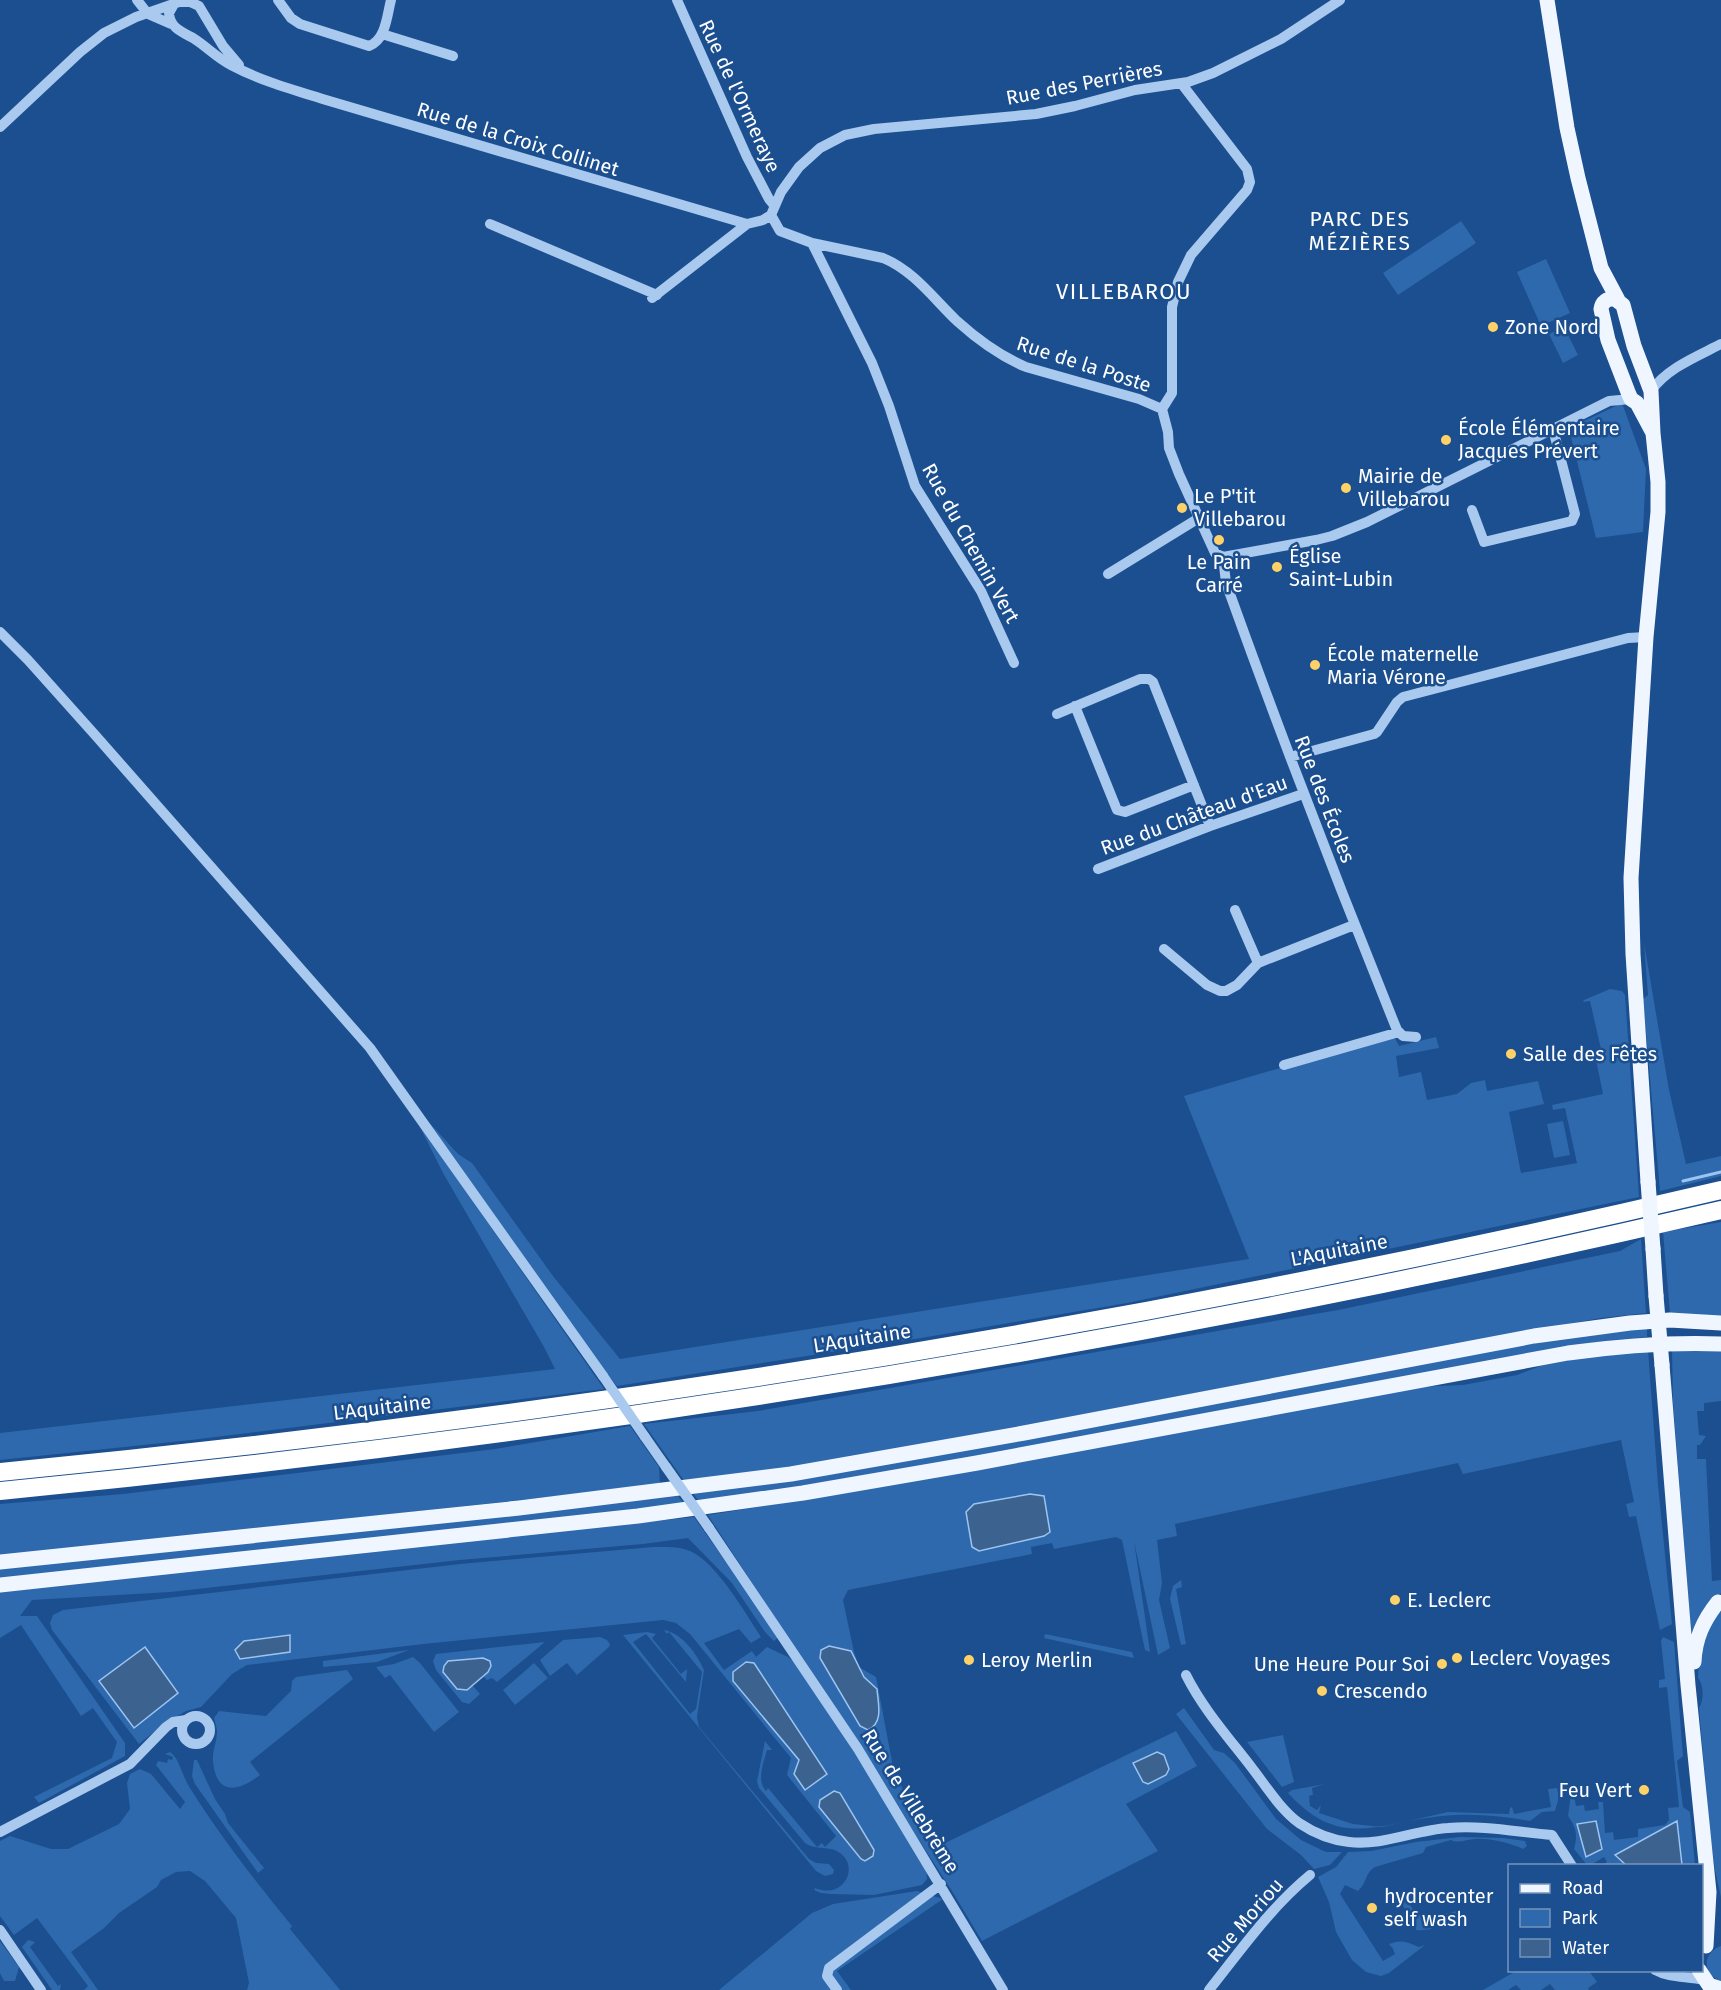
<svg xmlns="http://www.w3.org/2000/svg" width="1721" height="1990" viewBox="0 0 1721 1990" font-family="'Fira Sans',sans-serif">
<rect width="100%" height="100%" fill="#1b4f8f"/>
<path fill="#2e69ad" d="M 1461,221 L 1476,243 L 1398,295 L 1383,273 Z
M 1546,259 L 1570,313 L 1541,326 L 1517,272 Z
M 1564,327 L 1578,355 L 1563,363 L 1549,334 Z
M 1622,403 L 1646,469 L 1643,532 L 1596,538 L 1570,433 L 1581,426 L 1580,423 Z
M 1644,943 L 1669,1090 L 1686,1164 L 1721,1156 L 1721,1176 L 1660,1191 L 1643,999 L 1648,995 Z
M 1610,989 L 1622,991 L 1625,995 L 1639,1197 L 1127,1303 L 921,1338 L 617,1386 L 594,1358 L 425,1118 L 458,1154 L 472,1163 L 553,1276 L 620,1359 L 1249,1259 L 1184,1096 L 1393,1035 L 1399,1046 L 1436,1037 L 1439,1048 L 1396,1056 L 1399,1077 L 1421,1072 L 1427,1100 L 1457,1094 L 1471,1083 L 1485,1080 L 1487,1091 L 1538,1081 L 1544,1104 L 1509,1112 L 1521,1173 L 1577,1163 L 1565,1108 L 1553,1110 L 1552,1105 L 1603,1094 L 1596,1060 L 1603,1058 L 1590,1001 L 1583,1002 L 1584,1000 Z
M 1563,1121 L 1570,1155 L 1554,1158 L 1547,1124 Z
M 418,1123 L 604,1389 L 191,1440 L 0,1460 L 0,1433 L 555,1369 L 544,1347 L 443,1173 Z
M 1721,1222 L 1721,1316 L 1670,1313 L 1663,1232 Z
M 1641,1239 L 1646,1313 L 1601,1318 L 1512,1334 L 822,1463 L 685,1482 L 644,1424 L 758,1411 L 1338,1310 L 1620,1251 Z
M 1647,1328 L 1647,1337 L 1603,1341 L 1049,1445 L 700,1503 L 693,1493 L 1500,1349 L 1599,1332 Z
M 1672,1349 L 1721,1350 L 1721,1401 L 1704,1403 L 1704,1411 L 1697,1411 L 1699,1435 L 1706,1436 L 1700,1445 L 1697,1445 L 1697,1459 L 1706,1459 L 1712,1581 L 1721,1580 L 1721,1593 L 1715,1599 L 1692,1643 L 1673,1402 Z
M 1648,1350 L 1658,1485 L 1672,1624 L 1660,1630 L 1636,1516 L 1629,1517 L 1626,1504 L 1634,1502 L 1621,1440 L 1463,1474 L 1458,1463 L 1175,1524 L 1177,1536 L 1157,1540 L 1162,1583 L 1159,1600 L 1170,1648 L 1158,1655 L 1134,1541 L 1150,1652 L 1145,1650 L 1122,1540 L 1116,1537 L 1054,1549 L 1052,1543 L 1031,1547 L 1032,1554 L 848,1590 L 843,1600 L 854,1652 L 859,1667 L 876,1677 L 894,1772 L 930,1840 L 943,1844 L 1176,1731 L 1197,1766 L 1126,1804 L 1158,1851 L 982,1941 L 952,1891 L 708,1515 L 862,1490 L 1414,1387 L 1463,1385 L 1517,1375 L 1548,1363 L 1595,1355 Z
M 630,1426 L 659,1467 L 660,1485 L 0,1556 L 0,1504 L 123,1494 L 495,1449 Z
M 678,1496 L 685,1505 L 0,1579 L 0,1568 Z
M 694,1517 L 779,1637 L 774,1641 L 765,1632 L 732,1583 L 688,1538 L 643,1544 L 460,1560 L 170,1592 L 32,1600 L 20,1616 L 37,1616 L 125,1743 L 125,1756 L 39,1803 L 34,1797 L 112,1758 L 117,1742 L 93,1708 L 81,1716 L 21,1625 L 0,1638 L 0,1590 Z
M 653,1547 C 666,1547 679,1546 690,1551 C 716,1562 746,1614 761,1637 L 751,1643 L 739,1629 L 704,1643 L 724,1670 L 752,1651 L 756,1657 L 767,1647 L 788,1657 L 796,1664 L 836,1723 L 926,1868 L 927,1879 L 922,1885 L 874,1895 L 831,1894 L 821,1893 L 814,1890 L 815,1888 C 843,1900 860,1867 840,1853 C 830,1845 816,1851 805,1843 L 759,1788 L 757,1781 L 765,1741 L 772,1750 L 767,1750 C 764,1762 756,1780 766,1791 L 768,1788 L 817,1847 L 822,1843 L 825,1847 L 836,1836 L 787,1775 L 791,1758 L 690,1634 L 676,1623 L 663,1620 L 423,1644 L 247,1665 L 232,1674 L 201,1707 L 186,1711 L 165,1723 L 139,1744 L 52,1630 L 50,1623 L 53,1615 L 63,1610 L 460,1564 Z
M 1181,1580 L 1182,1587 L 1176,1589 L 1186,1644 L 1181,1645 L 1170,1599 L 1173,1586 Z
M 1721,1607 L 1721,1897 L 1715,1870 L 1709,1824 L 1699,1708 C 1704,1701 1704,1685 1698,1678 C 1700,1643 1703,1637 1721,1607 Z
M 664,1630 C 682,1633 697,1654 704,1670 L 697,1717 L 699,1727 L 809,1859 L 816,1863 L 829,1864 L 834,1870 L 833,1874 L 825,1876 L 816,1871 L 623,1635 L 647,1632 L 656,1634 L 652,1638 L 681,1674 L 687,1669 L 686,1682 L 646,1634 L 633,1642 L 690,1714 L 696,1709 L 702,1672 L 669,1632 L 667,1634 Z
M 1045,1634 L 1132,1652 L 1134,1658 L 1044,1638 Z
M 600,1637 L 607,1640 L 610,1644 L 609,1647 L 577,1675 L 567,1663 L 550,1676 L 540,1660 L 563,1640 Z
M 1663,1637 L 1674,1642 L 1683,1756 L 1677,1761 L 1683,1807 L 1690,1812 L 1695,1865 L 1682,1865 L 1677,1822 L 1615,1856 L 1626,1865 L 1603,1865 L 1607,1862 L 1604,1857 L 1591,1865 L 1587,1865 L 1574,1849 C 1578,1835 1576,1827 1568,1816 L 1572,1786 L 1576,1806 L 1584,1805 L 1585,1811 L 1599,1809 L 1598,1802 L 1603,1802 L 1605,1833 L 1613,1832 L 1614,1840 L 1638,1837 L 1638,1829 L 1665,1825 L 1669,1820 L 1668,1808 L 1679,1807 L 1667,1687 L 1659,1688 L 1659,1680 L 1665,1679 L 1661,1641 Z
M 545,1642 L 497,1682 L 492,1678 L 487,1680 L 483,1676 L 491,1666 L 467,1690 L 472,1685 L 480,1694 L 469,1704 L 462,1702 L 436,1670 L 433,1661 L 436,1654 Z
M 409,1650 L 377,1662 L 323,1667 L 323,1661 Z
M 413,1657 L 420,1663 L 459,1712 L 434,1732 L 390,1675 L 385,1678 L 376,1667 L 394,1664 Z
M 534,1663 L 548,1678 L 515,1705 L 503,1690 Z
M 347,1670 L 353,1679 L 250,1762 L 260,1775 C 238,1792 216,1796 213,1761 C 212,1751 217,1742 217,1732 C 217,1728 215,1722 214,1718 L 219,1711 L 266,1716 L 291,1691 L 292,1681 L 296,1677 Z
M 1184,1708 L 1214,1750 L 1224,1753 L 1235,1763 L 1276,1819 L 1301,1840 L 1326,1852 L 1342,1852 L 1330,1865 L 1314,1869 L 1301,1855 L 1267,1829 L 1176,1714 Z
M 1283,1735 L 1294,1782 L 1282,1787 L 1247,1742 Z
M 170,1752 C 180,1759 183,1778 190,1788 C 220,1836 256,1882 292,1926 L 290,1929 L 340,1990 L 247,1990 L 249,1983 L 236,1918 L 205,1881 L 190,1871 L 176,1872 L 161,1880 L 157,1887 L 119,1913 L 104,1928 L 71,1952 L 98,1990 L 84,1990 L 88,1986 L 37,1918 L 14,1935 L 0,1916 L 0,1841 L 10,1836 L 51,1849 L 68,1849 L 119,1824 L 130,1809 L 127,1783 L 130,1774 L 140,1769 L 151,1774 L 180,1809 L 185,1802 L 156,1765 L 158,1761 L 167,1763 L 168,1759 L 172,1760 L 173,1757 L 165,1754 Z
M 194,1760 L 197,1760 L 215,1799 L 225,1814 L 228,1823 L 264,1868 L 258,1873 L 195,1784 L 192,1776 Z
M 1325,1784 L 1312,1788 L 1313,1795 L 1309,1796 L 1310,1806 L 1317,1810 L 1321,1805 L 1319,1813 L 1353,1824 L 1382,1827 L 1448,1812 L 1509,1814 L 1510,1808 L 1512,1807 L 1514,1814 L 1551,1807 L 1548,1789 L 1557,1788 L 1559,1797 L 1555,1811 L 1542,1812 L 1530,1821 C 1501,1816 1472,1813 1442,1816 C 1378,1822 1341,1851 1288,1793 L 1292,1790 Z
M 1460,1837 L 1503,1838 L 1525,1841 L 1527,1846 L 1523,1849 C 1510,1843 1489,1838 1475,1839 C 1466,1839 1460,1844 1451,1840 L 1426,1847 L 1423,1853 L 1375,1867 C 1364,1874 1368,1882 1358,1891 L 1345,1885 L 1340,1894 L 1383,1961 L 1395,1954 L 1392,1947 L 1391,1947 L 1389,1944 C 1402,1939 1407,1942 1419,1947 L 1425,1945 L 1389,1973 L 1381,1976 L 1366,1972 L 1352,1960 L 1336,1932 L 1329,1902 L 1318,1877 L 1336,1867 L 1348,1852 L 1371,1851 L 1416,1842 Z
M 917,1891 L 943,1899 L 837,1971 L 851,1990 L 719,1990 L 812,1913 L 833,1904 Z
M 1387,1894 L 1390,1894 L 1390,1898 L 1394,1899 L 1395,1894 L 1407,1895 C 1416,1931 1438,1913 1463,1910 C 1446,1921 1437,1932 1416,1930 L 1415,1925 L 1412,1923 L 1415,1917 L 1410,1913 L 1406,1916 L 1401,1916 L 1406,1910 L 1399,1901 L 1392,1906 L 1386,1896 Z
M 28,1940 L 35,1942 L 30,1947 L 58,1986 L 61,1984 L 60,1990 L 52,1990 L 22,1947 Z
M 0,1941 L 19,1967 L 15,1981 L 4,1981 L 0,1973 Z
M 1721,1946 L 1721,1981 C 1702,1975 1702,1952 1721,1946 Z
M 1516,1971 L 1589,1971 L 1597,1982 L 1588,1988 L 1589,1990 L 1555,1990 L 1550,1984 L 1541,1990 L 1521,1990 L 1516,1985 L 1508,1990 L 1483,1990 Z"/>
<path fill="#3c6290" stroke="#9cc4f0" stroke-width="1.5" d="M 1030,1494 L 1044,1496 L 1050,1532 L 1044,1536 L 979,1551 L 972,1547 L 966,1512 L 974,1504 Z
M 290,1635 L 290,1652 L 240,1659 L 235,1650 L 244,1641 Z
M 829,1646 L 851,1651 L 864,1677 L 877,1689 C 878,1703 884,1723 868,1730 L 860,1726 L 820,1658 L 821,1650 Z
M 145,1647 L 178,1693 L 134,1728 L 99,1681 Z
M 483,1658 L 490,1661 L 491,1666 L 488,1672 L 467,1690 L 457,1689 L 443,1672 L 444,1666 L 448,1661 Z
M 746,1662 L 754,1663 L 827,1774 L 805,1790 L 794,1774 L 799,1760 L 733,1681 L 733,1672 Z
M 1157,1752 L 1164,1755 L 1169,1769 L 1166,1775 L 1148,1784 L 1143,1782 L 1133,1763 Z
M 834,1791 L 840,1793 L 874,1850 L 873,1856 L 865,1861 L 861,1859 L 819,1807 L 820,1800 Z
M 1596,1821 L 1602,1849 L 1586,1857 L 1577,1824 Z
M 1677,1821 L 1682,1865 L 1626,1865 L 1615,1855 Z"/>
<g fill="none" stroke-linecap="round" stroke-linejoin="round">
<path stroke="#9cc4f0" stroke-width="3" d="M 1683,1181 L 1721,1172"/>
<path stroke="#a9c9ee" stroke-width="10" d="M 137,0 L 148,14 L 171,24
M 278,0 L 291,18 L 300,24 L 369,46 C 386,40 387,15 391,0
M 677,0 L 747,157 L 769,199 L 774,205
M 174,4 L 169,13 C 170,28 182,32 193,38 C 206,46 217,58 231,65 C 261,81 294,90 326,100 L 747,224 L 763,220 L 771,215 L 781,192 L 799,167 L 820,148 L 845,135 L 874,129 L 1036,114 L 1075,106 L 1135,90 L 1188,82 L 1213,73 L 1281,39 L 1340,0
M 382,34 L 453,56
M 0,127 L 80,52 L 104,33 L 136,17 L 179,2 L 190,2 L 199,6 L 223,46 L 239,65
M 771,215 L 780,231 L 812,243 L 883,258 C 914,271 933,298 957,321 C 978,340 1000,356 1026,367 L 1139,399 L 1162,409
M 490,224 L 657,295
M 812,243 L 872,363 L 889,406 L 915,486 L 981,591 L 1014,663
M 652,298 L 747,224
M 1651,391 C 1667,368 1698,356 1721,344
M 1162,409 L 1172,393 L 1172,307 L 1178,282 L 1191,255 L 1247,190 L 1250,182 L 1247,169 L 1181,83
M 1162,409 L 1168,432 L 1169,448 L 1179,474 L 1215,553 L 1223,557
M 1472,510 L 1484,542 L 1572,521 L 1575,514 L 1553,429
M 1223,557 L 1226,583 C 1280,733 1337,882 1397,1030 L 1403,1036 L 1416,1037
M 1223,557 L 1316,540 L 1332,536 L 1367,522 L 1609,401 L 1631,399
M 1108,574 L 1199,518
M 0,632 L 28,660 L 96,736 L 370,1048 L 603,1376
M 1075,706 L 1117,810 L 1125,812 L 1194,785
M 1057,714 L 1140,679 L 1149,679 L 1153,682 L 1210,826
M 1290,757 L 1374,734 L 1377,732 L 1397,702 L 1403,697 L 1628,638 L 1646,637
M 1098,869 L 1210,826 L 1303,794
M 1235,910 L 1258,963
M 1164,949 L 1207,985 L 1220,991 L 1226,991 L 1237,985 L 1258,963 L 1354,925
M 1284,1065 L 1399,1032
M 645,1437 L 666,1467
M 709,1528 L 858,1749 L 1003,1990
M 1186,1675 C 1203,1709 1229,1738 1252,1768 C 1266,1786 1280,1809 1299,1823 C 1314,1833 1331,1840 1349,1842 C 1383,1846 1415,1830 1448,1828 C 1483,1825 1517,1832 1552,1835 L 1572,1866
M182 1730a14 14 0 1 1 28 0a14 14 0 1 1-28 0Z
M 0,1832 L 130,1764 L 166,1727 L 173,1722 L 186,1720
M 0,1930 L 41,1990
M 1655,1970 C 1669,1978 1688,1976 1704,1980
M 837,1990 L 827,1976 L 829,1968 L 941,1884
M 1209,1990 C 1241,1950 1270,1908 1310,1875"/>
<path stroke="#f0f6ff" stroke-width="15" d="M 1547,0 L 1567,128 L 1578,178 L 1601,268 L 1618,300
M 1648,1182 L 1633,954 L 1631,878 L 1646,637 L 1658,512 L 1658,482 L 1653,433 L 1651,391 L 1634,346 L 1623,305 L 1615,299 C 1607,298 1602,302 1601,309 L 1608,340 L 1628,392 L 1631,399 L 1637,403 L 1653,433
M 1653,1249 L 1656,1296
M 1662,1365 L 1688,1685 L 1709,1892 L 1706,1946
M 0,1562 L 519,1508 L 791,1474 L 1024,1433 L 1534,1336 L 1630,1323 L 1670,1320 L 1721,1323
M 0,1585 L 638,1516 L 803,1493 L 977,1463 L 1568,1353 C 1619,1346 1669,1342 1721,1344
M 1694,1662 C 1695,1639 1703,1621 1718,1602
M 1699,1970 L 1709,1985 L 1721,1989"/>
<path stroke="#fff" stroke-width="18" d="M 0,1472 C 579,1416 1155,1323 1721,1190
M 0,1491 C 579,1435 1154,1342 1721,1210"/>
<path stroke="#a9c9ee" stroke-width="10" d="M 603,1376 L 645,1437
M 666,1467 L 709,1528"/>
<path stroke="#f0f6ff" stroke-width="15" d="M 1648,1182 L 1653,1249
M 1656,1296 L 1662,1365"/>
</g>
<g fill="#ffd166" stroke="#1b4f8f" stroke-width="2">
<circle cx="1493" cy="327" r="6"/>
<circle cx="1446" cy="440" r="6"/>
<circle cx="1346" cy="488" r="6"/>
<circle cx="1182" cy="508" r="6"/>
<circle cx="1219" cy="540" r="6"/>
<circle cx="1277" cy="567" r="6"/>
<circle cx="1315" cy="665" r="6"/>
<circle cx="1511" cy="1054" r="6"/>
<circle cx="1395" cy="1600" r="6"/>
<circle cx="1457" cy="1658" r="6"/>
<circle cx="969" cy="1660" r="6"/>
<circle cx="1442" cy="1664" r="6"/>
<circle cx="1322" cy="1691" r="6"/>
<circle cx="1644" cy="1790" r="6"/>
<circle cx="1372" cy="1908" r="6"/>
</g>
<g text-anchor="middle" stroke-width="5" stroke-linejoin="round" paint-order="stroke">
<g font-size="20" fill="#fff" stroke="#1b4f8f">
<text transform="translate(1084 83) rotate(-11)" y="7">Rue des Perrières</text>
<text transform="translate(740 96) rotate(65)" y="7">Rue de l'Ormeraye</text>
<text transform="translate(518 139) rotate(17)" y="7">Rue de la Croix Collinet</text>
<text transform="translate(1084 364) rotate(18)" y="7">Rue de la Poste</text>
<text transform="translate(971 543) rotate(61)" y="7">Rue du Chemin Vert</text>
<text transform="translate(1325 799) rotate(69)" y="7">Rue des Écoles</text>
<text transform="translate(1194 815) rotate(-20)" y="7">Rue du Château d'Eau</text>
<text transform="translate(1339 1250) rotate(-11)" y="7">L'Aquitaine</text>
<text transform="translate(862 1338) rotate(-9)" y="7">L'Aquitaine</text>
<text transform="translate(382 1407) rotate(-7)" y="7">L'Aquitaine</text>
<text transform="translate(911 1801) rotate(58)" y="7">Rue de Villebrème</text>
<text transform="translate(1245 1920) rotate(-49)" y="7">Rue Moriou</text>
</g>
<g font-size="20" fill="#fff" stroke="#1b4f8f" text-anchor="start">
<text x="1505" y="334">Zone Nord</text>
<text x="1458" y="435">École Élémentaire<tspan x="1458" dy="23">Jacques Prévert</tspan></text>
<text x="1358" y="483">Mairie de<tspan x="1358" dy="23">Villebarou</tspan></text>
<text x="1194" y="503">Le P'tit<tspan x="1194" dy="23">Villebarou</tspan></text>
<text x="1289" y="563">Église<tspan x="1289" dy="23">Saint-Lubin</tspan></text>
<text x="1219" y="569" text-anchor="middle">Le Pain<tspan x="1219" dy="23">Carré</tspan></text>
<text x="1327" y="661">École maternelle<tspan x="1327" dy="23">Maria Vérone</tspan></text>
<text x="1523" y="1061">Salle des Fêtes</text>
<text x="1407" y="1607">E. Leclerc</text>
<text x="1469" y="1665">Leclerc Voyages</text>
<text x="981" y="1667">Leroy Merlin</text>
<text x="1430" y="1671" text-anchor="end">Une Heure Pour Soi</text>
<text x="1334" y="1698">Crescendo</text>
<text x="1632" y="1797" text-anchor="end">Feu Vert</text>
<text x="1384" y="1903">hydrocenter<tspan x="1384" dy="23">self wash</tspan></text>
</g>
<g font-size="21" letter-spacing="1.5" fill="#fff" stroke="#1b4f8f">
<text x="1360" y="226">PARC DES<tspan x="1360" dy="24">MÉZIÈRES</tspan></text>
</g>
<g font-size="22" letter-spacing="1.5" fill="#fff" stroke="#1b4f8f">
<text x="1124" y="299">VILLEBAROU</text>
</g>
</g>
<rect x="1508" y="1864" width="195" height="108" fill="#1b4f8f" stroke="#7695bc" stroke-width="1.5"/>
<rect x="1520" y="1884" width="30" height="9" fill="#f0f6ff" stroke="#7695bc" stroke-width="1.5"/>
<text x="1562" y="1894" font-size="18" fill="#ffffff">Road</text>
<rect x="1520" y="1909" width="30" height="18" fill="#2e69ad" stroke="#7695bc" stroke-width="1.5"/>
<text x="1562" y="1924" font-size="18" fill="#ffffff">Park</text>
<rect x="1520" y="1939" width="30" height="18" fill="#3c6290" stroke="#7695bc" stroke-width="1.5"/>
<text x="1562" y="1954" font-size="18" fill="#ffffff">Water</text>
</svg>
